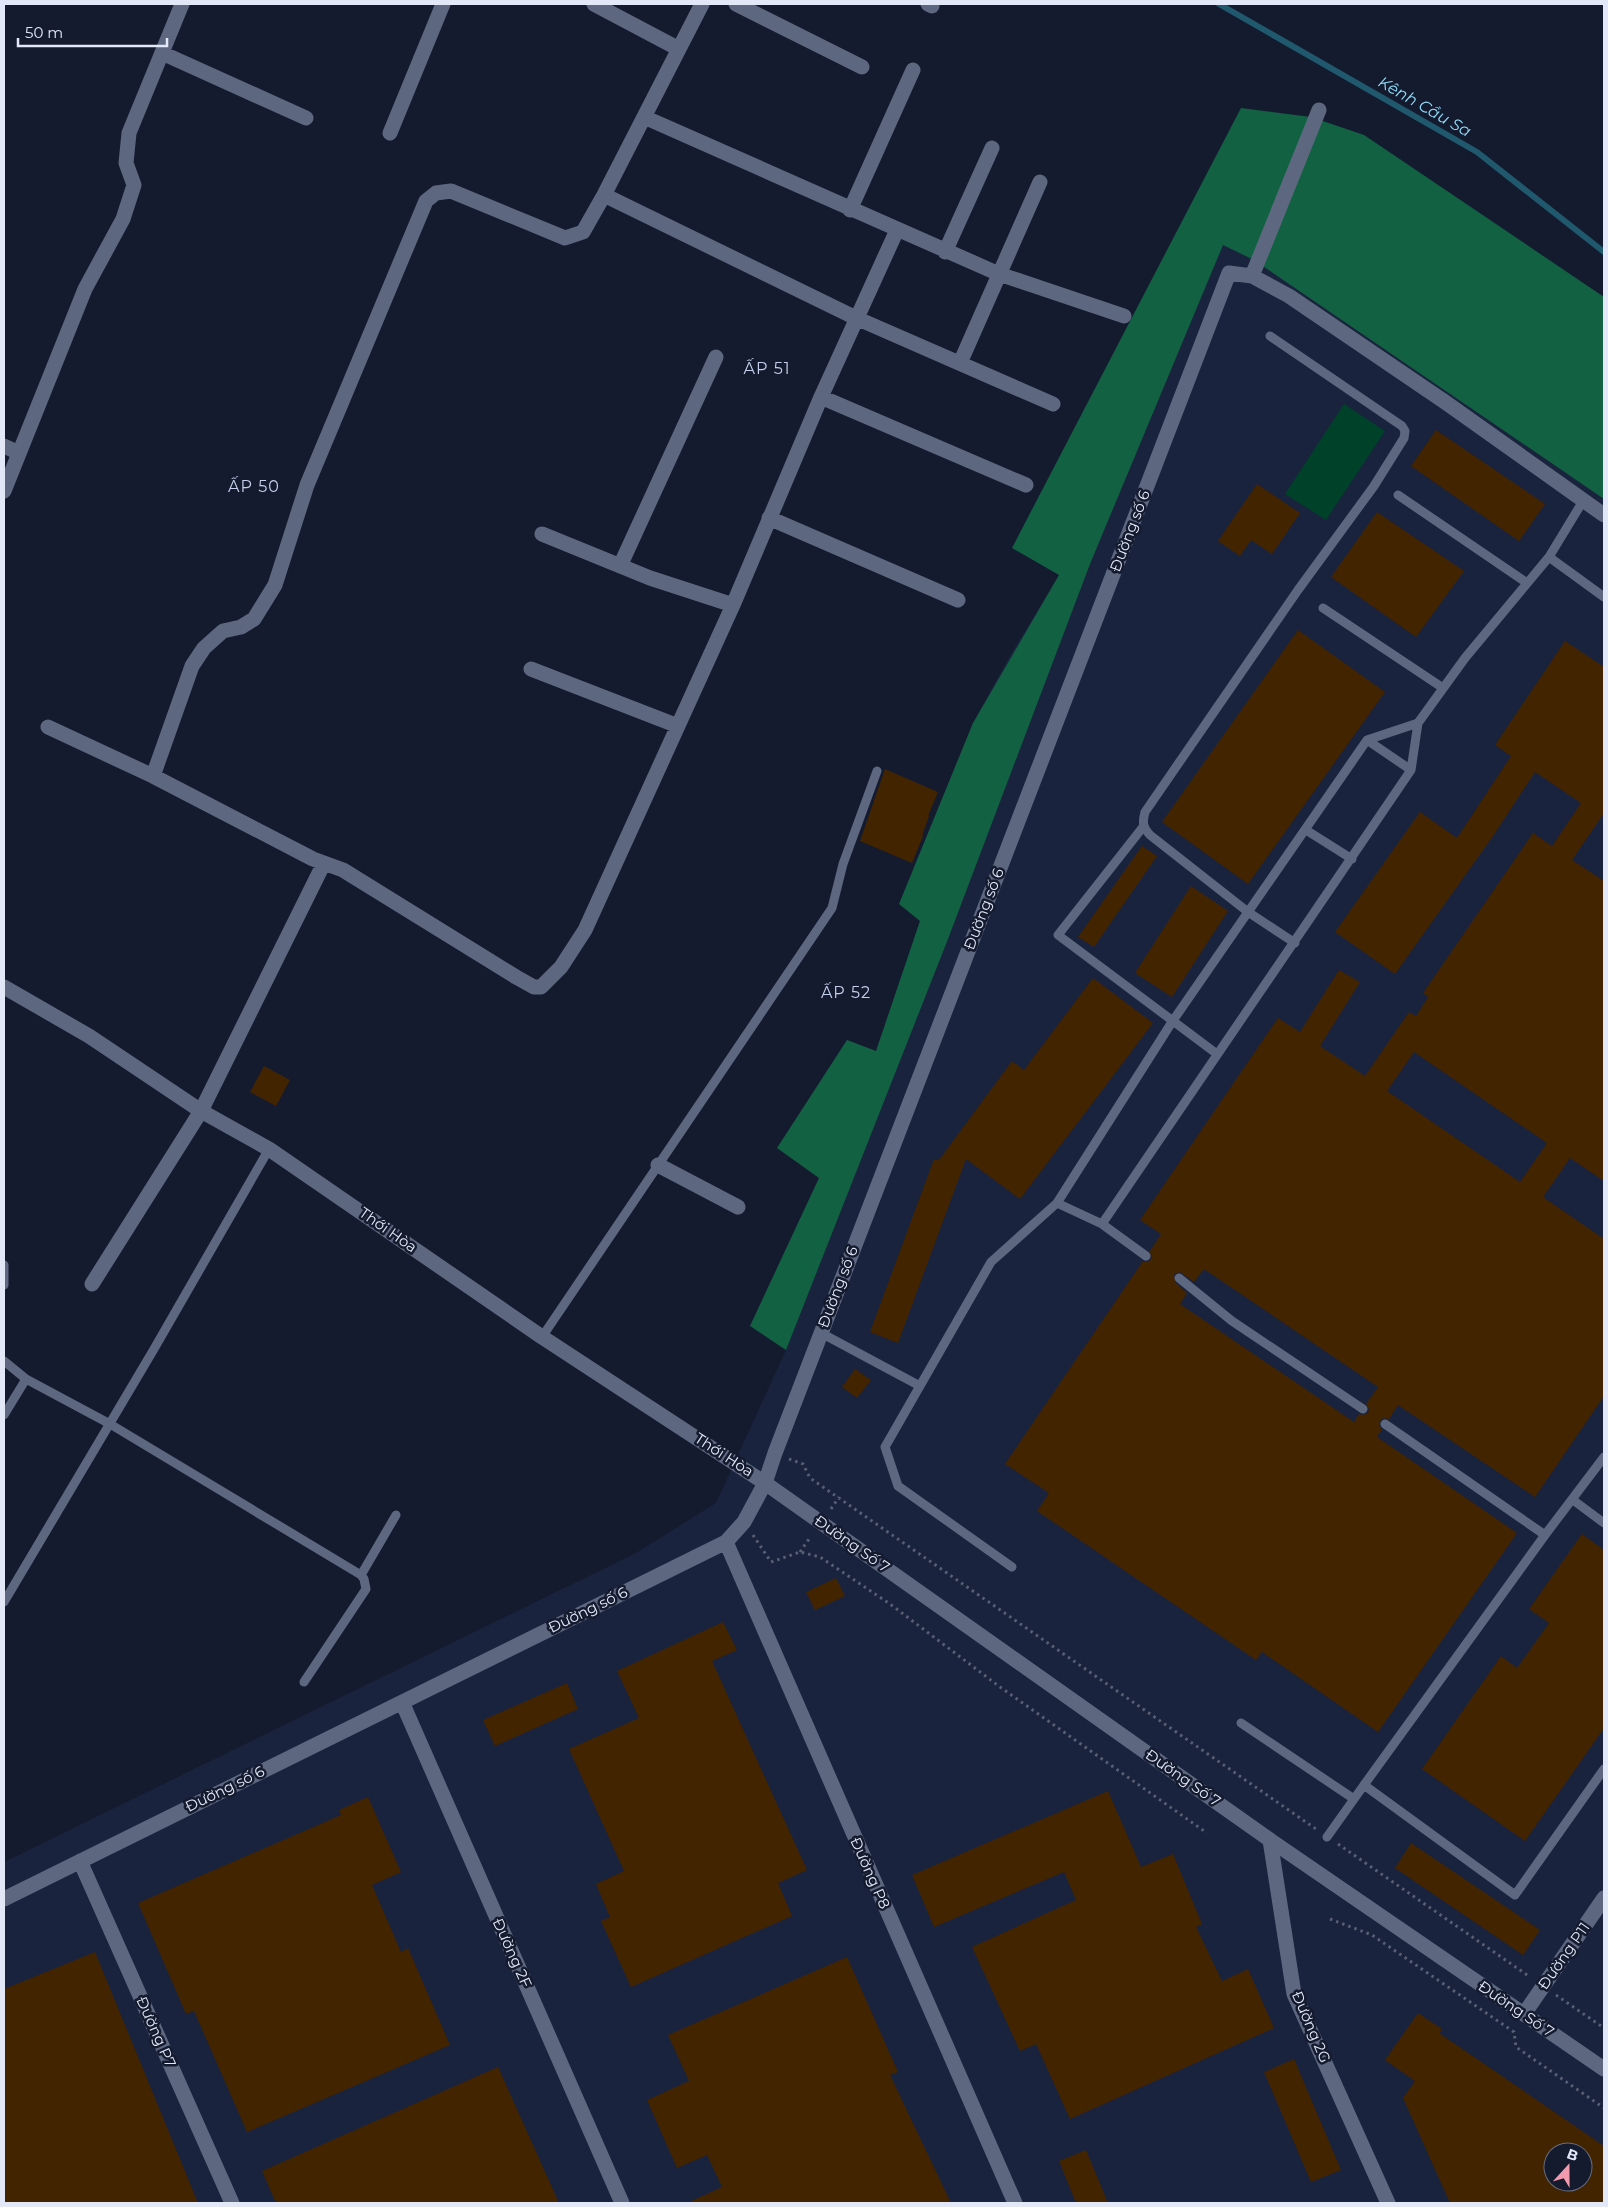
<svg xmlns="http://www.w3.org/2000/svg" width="1608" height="2207" viewBox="0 0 1608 2207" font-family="Montserrat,sans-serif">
<rect width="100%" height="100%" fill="#141b2f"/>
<path fill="#19233d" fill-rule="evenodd" d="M 1241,108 L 1364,135 L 1604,297 L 1604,2203 L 4,2203 L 4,1862 L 636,1553 L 716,1503 L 786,1350 L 750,1326 L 819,1178 L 777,1148 L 847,1040 L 876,1051 L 920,921 L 899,904 L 973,723 L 1009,657 L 1059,575 L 1012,548 ZM 1553,2152 L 1583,2152 L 1583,2182 L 1553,2182 Z"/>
<path fill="#004129" d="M 1344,404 L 1385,431 L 1326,520 L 1285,494 Z"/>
<path fill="#126142" d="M 1241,108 L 1311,117 L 1364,135 L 1604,297 L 1604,499 L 1254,260 L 1223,245 L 1090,564 L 948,939 L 786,1350 L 750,1326 L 819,1178 L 777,1148 L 847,1040 L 876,1051 L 920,921 L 899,904 L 973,723 L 1059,575 L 1012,548 Z"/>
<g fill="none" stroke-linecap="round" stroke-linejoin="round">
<path stroke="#20596d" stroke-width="6" d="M 1219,4 L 1477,152 L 1604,252"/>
</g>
<path fill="#432400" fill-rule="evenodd" d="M 1436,430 L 1545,504 L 1519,541 L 1411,466 Z
M 1257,484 L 1300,513 L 1272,554 L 1251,540 L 1240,556 L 1218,541 Z
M 1377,512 L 1464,571 L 1416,637 L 1331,577 Z
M 1298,630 L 1385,692 L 1248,884 L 1162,822 Z
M 1565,641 L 1604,667 L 1604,813 L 1572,860 L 1604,881 L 1604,1181 L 1570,1158 L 1543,1197 L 1604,1239 L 1604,1396 L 1535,1497 L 1398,1405 L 1389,1419 L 1383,1418 L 1380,1421 L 1379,1426 L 1382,1429 L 1377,1437 L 1517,1533 L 1378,1732 L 1262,1652 L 1256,1660 L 1037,1511 L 1049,1493 L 1005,1464 L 1143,1261 L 1148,1262 L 1151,1259 L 1150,1251 L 1161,1234 L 1140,1220 L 1278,1018 L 1300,1032 L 1339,970 L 1360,982 L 1320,1046 L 1365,1076 L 1409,1012 L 1416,1016 L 1428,997 L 1423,993 L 1533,833 L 1552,846 L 1581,803 L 1535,772 L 1493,836 L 1395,974 L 1335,932 L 1420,812 L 1457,838 L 1511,756 L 1495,745 ZM 1414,1052 L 1547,1143 L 1520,1182 L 1387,1091 ZM 1204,1269 L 1378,1387 L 1366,1404 L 1369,1409 L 1368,1413 L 1363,1415 L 1359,1414 L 1354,1422 L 1180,1304 L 1187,1293 L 1175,1282 L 1174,1274 L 1180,1272 L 1194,1282 Z
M 885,769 L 938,792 L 928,816 L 929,816 L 922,836 L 923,836 L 912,863 L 860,841 Z
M 1142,846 L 1157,856 L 1094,947 L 1078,937 Z
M 1191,886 L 1228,911 L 1172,997 L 1135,973 Z
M 1093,978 L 1153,1023 L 1020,1199 L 966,1159 L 898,1343 L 870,1332 L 934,1159 L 939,1160 L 1012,1061 L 1024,1070 Z
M 264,1066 L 290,1080 L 276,1106 L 250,1092 Z
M 855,1369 L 871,1380 L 857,1398 L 842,1387 Z
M 1582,1534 L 1604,1550 L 1604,1728 L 1525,1841 L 1422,1769 L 1501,1656 L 1517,1668 L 1549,1623 L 1529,1609 Z
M 836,1578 L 845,1596 L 815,1610 L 806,1592 Z
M 723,1622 L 737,1650 L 712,1661 L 807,1870 L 778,1883 L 792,1916 L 631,1987 L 601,1921 L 610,1917 L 596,1884 L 624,1871 L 569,1749 L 639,1718 L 617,1671 Z
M 567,1683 L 578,1709 L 495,1746 L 483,1720 Z
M 1108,1791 L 1141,1867 L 1173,1854 L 1202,1924 L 1196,1927 L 1222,1981 L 1248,1969 L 1274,2028 L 1070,2119 L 1036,2044 L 1020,2051 L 972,1947 L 1076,1900 L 1064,1872 L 934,1927 L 912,1875 Z
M 368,1797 L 401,1872 L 372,1885 L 401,1952 L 408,1948 L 450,2045 L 247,2132 L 194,2011 L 186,2014 L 138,1903 L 341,1815 L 339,1810 Z
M 1411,1843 L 1540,1930 L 1523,1955 L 1395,1868 Z
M 95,1952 L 198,2203 L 4,2203 L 4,1989 Z
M 847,1957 L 898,2072 L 890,2075 L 951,2203 L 687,2203 L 722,2187 L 707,2155 L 677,2168 L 647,2100 L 689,2081 L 668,2035 Z
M 1418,2013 L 1442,2029 L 1439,2033 L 1604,2146 L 1604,2203 L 1450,2203 L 1403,2098 L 1415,2081 L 1385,2060 ZM 1553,2152 L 1583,2152 L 1583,2182 L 1553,2182 Z
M 1294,2059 L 1341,2170 L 1311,2182 L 1264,2072 Z
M 498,2067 L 559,2203 L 276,2203 L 262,2171 Z
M 1086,2150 L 1108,2203 L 1076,2203 L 1059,2161 Z"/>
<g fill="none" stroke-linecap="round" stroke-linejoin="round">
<path stroke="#595f72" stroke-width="3" stroke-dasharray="2.5 4" stroke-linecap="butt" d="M 789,1459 L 803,1464 L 810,1478 L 1316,1829
M 831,1509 L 839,1497
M 753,1535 L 771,1562 L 800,1552 L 820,1557 L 890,1604 L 1000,1687 L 1207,1833
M 800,1552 L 811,1536
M 1338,1844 L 1530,1977
M 1330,1919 L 1372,1935 L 1514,2032 L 1516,2047 L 1604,2108
M 1556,1995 L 1604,2028"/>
<path stroke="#5d6880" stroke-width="9" d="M 1270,336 L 1402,426 L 1405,431 L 1404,438 L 1374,486 L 1298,590 L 1145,812 C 1142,823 1143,827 1150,835 L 1248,912 L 1295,943
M 1398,495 L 1527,583
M 1549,557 L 1604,597
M 1323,608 L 1443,688
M 1367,740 L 1411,770
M 1143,827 L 1058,935 L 1217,1054
M 1306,830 L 1352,859
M 1057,1203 L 1102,1224 L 1146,1256
M 1102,1224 L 1411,770 L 1418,723 L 1465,658 L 1549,557 L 1583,501
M 4,1265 L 4,1285
M 1179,1278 L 1232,1321 L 1363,1409
M 821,1333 L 920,1386
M 542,1337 L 832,908 L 843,864 L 877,771
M 4,1361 L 26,1379
M 4,1415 L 26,1379 L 110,1424 L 361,1575 L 364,1579 L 366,1589 L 304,1682
M 1385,1424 L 1545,1535
M 1573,1500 L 1604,1523
M 1012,1567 L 898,1486 L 885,1447 L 991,1262 L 1057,1203 L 1172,1022 L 1367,740 L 1418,723
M 361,1575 L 396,1515
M 4,1602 L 154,1349 L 269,1149
M 1241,1723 L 1354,1799
M 1364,1785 L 1545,1535 L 1604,1457
M 1327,1837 L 1364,1785 L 1515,1895 L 1604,1769"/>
<path stroke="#5d6880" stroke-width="15" d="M 594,4 L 679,49
M 736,4 L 862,67
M 928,4 L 932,6
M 162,53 L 306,118
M 644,117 L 999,274 L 1124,316
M 390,133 L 443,4
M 604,195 L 856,318 L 1053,404
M 850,210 L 913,70
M 945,252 L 992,148
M 1252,276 L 1319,110
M 960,363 L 1040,182
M 821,397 L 1026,485
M 4,446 L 19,453
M 4,491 L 85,289 L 123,219 L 134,185 L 126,163 L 129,133 L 182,4
M 769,518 L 958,600
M 542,534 L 650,578 L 733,605
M 620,566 L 716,357
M 531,669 L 678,726
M 48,727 L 153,776 L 313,859 L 343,870 L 516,977 L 534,987 L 541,987 L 561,967 L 585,930 L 733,605 L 821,397 L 897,230
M 153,776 L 192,666 L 204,648 L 223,631 L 241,627 L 254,619 L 275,585 L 307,485 L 426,201 L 436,193 L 451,191 L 565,238 L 583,232 L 604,195 L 702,4
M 658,1165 L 738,1207
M 92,1284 L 201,1111 L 324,863
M 726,1542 L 1015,2203
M 402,1702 L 622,2203
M 1270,1840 L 1294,1994 L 1388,2203
M 80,1861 L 232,2203
M 4,1899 L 726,1542 L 744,1522 L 765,1483 L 775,1453 L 1229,273 L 1252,276 L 1289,296 L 1445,402 L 1604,515
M 1524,2014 L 1604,1898"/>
<path stroke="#5d6880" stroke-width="15" d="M 4,987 L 89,1036 L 201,1111 L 269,1149 L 542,1337 L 765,1483 L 1270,1840 L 1604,2069"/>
</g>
<g text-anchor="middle" stroke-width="5" stroke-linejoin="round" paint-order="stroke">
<g font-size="15" fill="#e2e8f7" stroke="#141b2f">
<text transform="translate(1130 531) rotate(-69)" y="5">Đường số 6</text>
<text transform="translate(984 909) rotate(-69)" y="5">Đường số 6</text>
<text transform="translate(388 1230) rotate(35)" y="5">Thới Hòa</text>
<text transform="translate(838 1287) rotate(-69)" y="5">Đường số 6</text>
<text transform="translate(724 1455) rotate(33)" y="5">Thới Hòa</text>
<text transform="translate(852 1544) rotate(35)" y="5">Đường Số 7</text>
<text transform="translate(588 1610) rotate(-26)" y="5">Đường số 6</text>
<text transform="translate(1183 1778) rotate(35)" y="5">Đường Số 7</text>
<text transform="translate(225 1789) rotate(-26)" y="5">Đường số 6</text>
<text transform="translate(870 1873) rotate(66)" y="5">Đường P8</text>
<text transform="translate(512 1953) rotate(66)" y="5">Đường 2F</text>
<text transform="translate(1564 1956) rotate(-55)" y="5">Đường P11</text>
<text transform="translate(1516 2009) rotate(34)" y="5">Đường Số 7</text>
<text transform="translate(1311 2027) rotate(67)" y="5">Đường 2G</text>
<text transform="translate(156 2032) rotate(66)" y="5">Đường P7</text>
</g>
<g font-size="16" font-style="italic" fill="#92ddfb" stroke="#141b2f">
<text transform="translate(1425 106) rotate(30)" y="6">Kênh Cầu Sa</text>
</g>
<g font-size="16" letter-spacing="1" fill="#c3cfeb" stroke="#141b2f">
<text x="767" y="374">ẤP 51</text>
<text x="254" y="492">ẤP 50</text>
<text x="846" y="998">ẤP 52</text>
</g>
</g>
<rect width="1608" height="2207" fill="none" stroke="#e2e8f7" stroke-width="10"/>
<g transform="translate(1568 2167) rotate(21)"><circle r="24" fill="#141b2f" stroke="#666d7f"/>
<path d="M0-4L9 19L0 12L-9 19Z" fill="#f29aae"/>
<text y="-8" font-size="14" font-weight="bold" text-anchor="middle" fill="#e2e8f7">B</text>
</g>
<path d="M18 38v8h149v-8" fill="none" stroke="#e2e8f7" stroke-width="2.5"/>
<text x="25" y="38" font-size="15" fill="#e2e8f7" stroke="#141b2f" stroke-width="4" paint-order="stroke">50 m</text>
</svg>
